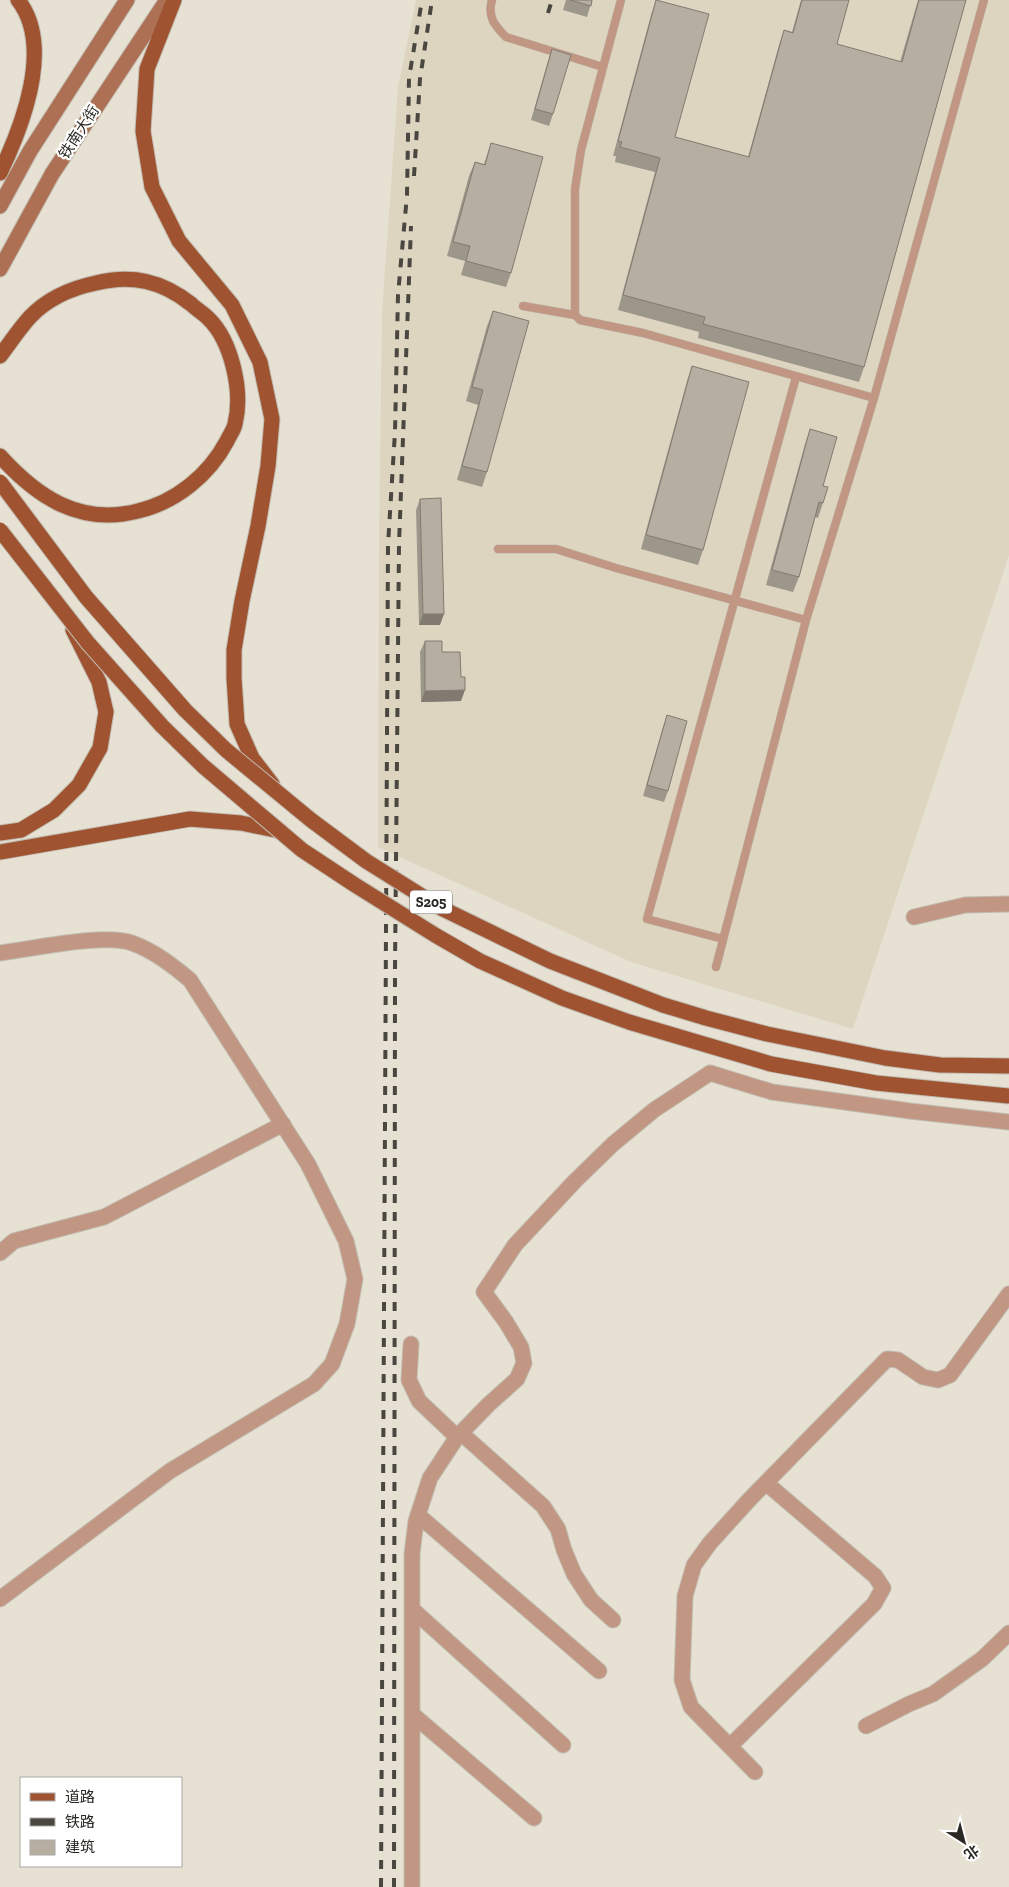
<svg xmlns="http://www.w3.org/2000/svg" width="1009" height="1887" viewBox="0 0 1009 1887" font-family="'Zilla Slab','Noto Sans SC',serif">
<rect width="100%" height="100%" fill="#e7e1d3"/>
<path fill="#ded5c0" d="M 416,0 L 1009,0 L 1009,555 L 853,1029 L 631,962 L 378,847 L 379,543 L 382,313 L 398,87 Z"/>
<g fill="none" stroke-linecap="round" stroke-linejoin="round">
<defs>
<path id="lane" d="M 492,0 C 487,17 495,26 506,37 L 603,67
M 523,306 L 575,315 L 580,320 L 643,333 L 874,398
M 575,315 L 575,189 L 581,150 L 621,0
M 498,549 L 556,549 L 616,568 L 806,620
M 723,939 L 647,919 L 796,377
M 716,967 L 806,620 L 874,398 L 984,0"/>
<path id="street" d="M 914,917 L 965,905 L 1009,904
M 0,953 C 33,949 104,933 132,943 C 154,951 172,965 190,980 L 308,1164 L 346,1241 L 355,1279 L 347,1324 L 332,1364 L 314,1384 L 170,1471 L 0,1599
M 0,1253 L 14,1241 L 104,1217 L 283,1124
M 411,1344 L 409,1380 L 419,1401 L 457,1437
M 461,1433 L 543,1506 L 558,1529 L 564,1550 L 574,1574 L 591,1600 L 613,1620
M 418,1515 L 599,1671
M 412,1609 L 563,1745
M 412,1714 L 534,1818
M 866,1726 L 909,1704 L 933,1694 L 982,1659 L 1009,1633
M 730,1746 L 874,1604 L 883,1588 L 875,1576 L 766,1483
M 755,1772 L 691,1707 L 682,1680 L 685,1596 L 694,1565 L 710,1543 L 749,1500 L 887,1359 L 898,1360 L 923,1377 L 938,1380 L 950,1375 L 1009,1294
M 412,1887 L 412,1554 L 416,1521 L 430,1478 L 457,1437 L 488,1405 L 517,1379 L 524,1363 L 521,1347 L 506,1322 L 484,1292 L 515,1245 L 575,1181 L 613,1144 L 654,1110 L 710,1073 L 772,1092 L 910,1111 L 1009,1122"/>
<path id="secondary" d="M 0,206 L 30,151 L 127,0
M 0,269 L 52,174 L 167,0"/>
<path id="primary" d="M 174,0 L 147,69 L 143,131 L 152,187 L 179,241 L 232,305 L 260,362 L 272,419 L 268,466 L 258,526 L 242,601 L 234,650 L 234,678 L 237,724 L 252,758 L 272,784
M 0,173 C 22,127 54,46 18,0
M 0,356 C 10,343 19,329 30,317 C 47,299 72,288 96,283 C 132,274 162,281 191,304 C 196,309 203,313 208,318 C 232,341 243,392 235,424 C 234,430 229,436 227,441 C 209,475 176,502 138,511 C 80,526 37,497 0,456
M 0,833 L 21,830 L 54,810 L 79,785 L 100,748 L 106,712 L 99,682 L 73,630
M 0,852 L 190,819 L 241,823 L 280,831"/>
</defs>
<use href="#lane" stroke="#c1bcb0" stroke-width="9"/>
<use href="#street" stroke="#c1bcb0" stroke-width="17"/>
<use href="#secondary" stroke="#c1bcb0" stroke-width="17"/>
<use href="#primary" stroke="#c1bcb0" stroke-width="17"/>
<use href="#lane" stroke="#c19683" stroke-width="8"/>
<use href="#street" stroke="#c19683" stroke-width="15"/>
<use href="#secondary" stroke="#ae7055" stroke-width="15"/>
<use href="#primary" stroke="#9f5331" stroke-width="15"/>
<path stroke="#4a4741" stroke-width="4" stroke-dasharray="9 9" stroke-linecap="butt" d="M 548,13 L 552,0
M 414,176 L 420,79 L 432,0
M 381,1887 L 388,545 L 395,432 L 398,295 L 407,195 L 409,78 L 422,0
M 394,1887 L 395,968 L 399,544 L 411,226"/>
<defs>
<path id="primary-bridge" d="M 0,482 L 86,597 L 185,710 L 226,750 L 311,820 L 366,861 L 441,908 L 550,961 L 663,1005 L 706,1018 L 767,1034 L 885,1058 L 940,1065 L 1009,1066
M 0,530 L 88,643 L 162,726 L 203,766 L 302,850 L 355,885 L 435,935 L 480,961 L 562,998 L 629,1022 L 771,1064 L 876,1083 L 1009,1096"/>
</defs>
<use href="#primary-bridge" stroke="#c1bcb0" stroke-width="17" stroke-linecap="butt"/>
<use href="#primary-bridge" stroke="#9f5331" stroke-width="15"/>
</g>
<path fill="#9d968b" d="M 566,0 L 592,0 L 587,17 L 563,10 Z
M 656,0 L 675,137 L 748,157 L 779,45 L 784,30 L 792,32 L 801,0 L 849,0 L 837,44 L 900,62 L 918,0 L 966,0 L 864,367 L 859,382 L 698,338 L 699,332 L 618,310 L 655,172 L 615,162 L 616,156 L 613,156 L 651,15 Z
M 552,49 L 553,114 L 549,126 L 531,120 L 548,61 Z
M 491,143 L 511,273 L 506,287 L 461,275 L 465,261 L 447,256 L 469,176 L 475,162 L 484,164 Z
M 493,311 L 487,472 L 482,487 L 457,480 L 478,405 L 466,401 L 487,326 Z
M 692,366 L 703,550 L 698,565 L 641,549 L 687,381 Z
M 810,429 L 823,486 L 823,503 L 818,518 L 815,517 L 799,577 L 793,592 L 766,585 L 805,444 Z
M 420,499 L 440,625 L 419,625 L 416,510 Z
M 425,641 L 442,652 L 461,701 L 421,702 L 420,652 Z
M 667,715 L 668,791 L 664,802 L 643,796 L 663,727 Z"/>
<path fill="#807a71" d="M 423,614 L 444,614 L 440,625 L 419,625 Z
M 465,690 L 461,701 L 421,702 L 425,691 Z"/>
<path fill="#b7aea2" stroke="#807a71" d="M 570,0 L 592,0 L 591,6 Z
M 656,0 L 709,14 L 675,137 L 749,157 L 784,30 L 793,33 L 802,0 L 849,0 L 837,44 L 902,62 L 919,0 L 966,0 L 864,367 L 703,324 L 705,317 L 623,295 L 660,158 L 620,147 L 622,142 L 618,141 Z
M 552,49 L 571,55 L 553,114 L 535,109 Z
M 491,143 L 543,157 L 511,273 L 466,261 L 470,246 L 453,242 L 475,162 L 485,165 Z
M 493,311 L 529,321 L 487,472 L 462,466 L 483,390 L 472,387 Z
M 692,366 L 749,382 L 703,550 L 646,535 Z
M 810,429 L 837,437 L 823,486 L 828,487 L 823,503 L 819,502 L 799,577 L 772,570 Z
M 441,498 L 444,614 L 423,614 L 420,499 Z
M 425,641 L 442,641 L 442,652 L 460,652 L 461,677 L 465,677 L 465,690 L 425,691 Z
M 667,715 L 687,721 L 668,791 L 647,785 Z"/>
<g text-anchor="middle" stroke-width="4.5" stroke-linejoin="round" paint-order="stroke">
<rect fill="#fff" stroke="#6b6966" stroke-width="1" x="410" y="890.5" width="42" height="23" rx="4"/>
<g font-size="14" font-weight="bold" fill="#2b2924">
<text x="431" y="907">S205</text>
</g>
<g font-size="15" fill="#2b2924" stroke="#fff">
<text transform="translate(79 132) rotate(-57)" y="5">铁南大街</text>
</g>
</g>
<rect x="20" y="1777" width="162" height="90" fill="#ffffff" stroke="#aaa9a7"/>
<rect x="30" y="1793" width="25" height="8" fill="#9f5331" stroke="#aaa9a7"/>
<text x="65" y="1802" font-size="15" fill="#2b2924">道路</text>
<rect x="30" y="1818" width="25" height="8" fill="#4a4741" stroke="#aaa9a7"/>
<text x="65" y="1827" font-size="15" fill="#2b2924">铁路</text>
<rect x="30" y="1840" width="25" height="15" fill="#b7aea2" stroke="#aaa9a7"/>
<text x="65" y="1852" font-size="15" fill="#2b2924">建筑</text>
<g transform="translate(964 1842) rotate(144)" stroke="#ffffff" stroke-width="4" paint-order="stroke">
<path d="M0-4L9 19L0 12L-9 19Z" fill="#2b2924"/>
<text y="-8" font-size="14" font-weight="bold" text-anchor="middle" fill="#2b2924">北</text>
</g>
</svg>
